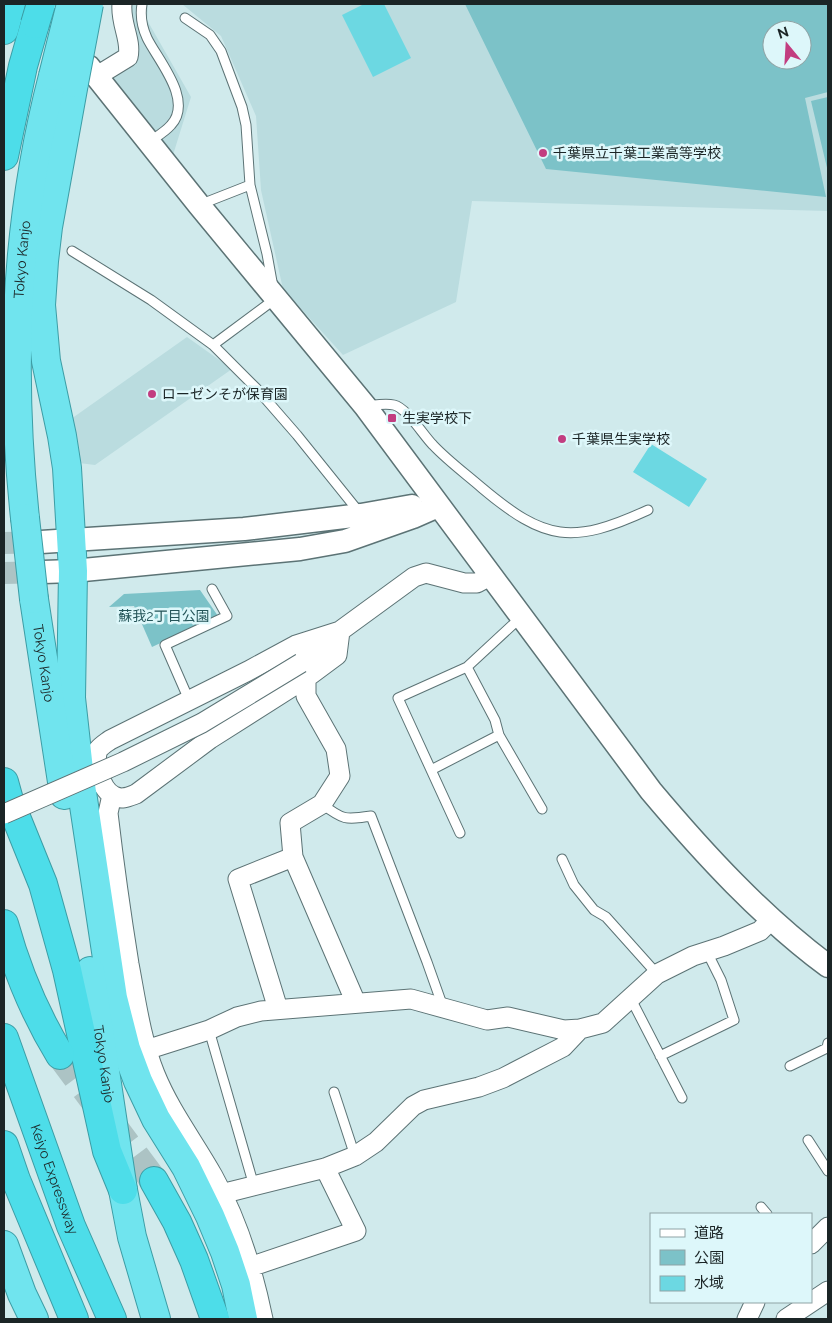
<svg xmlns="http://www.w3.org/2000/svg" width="832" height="1323" viewBox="0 0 832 1323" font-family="Raleway,'Noto Sans JP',sans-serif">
<rect width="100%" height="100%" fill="#d0eaec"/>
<path fill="#badcdf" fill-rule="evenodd" d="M 125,4 L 148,4 L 147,20 L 191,97 L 173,155 L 112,80 L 135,54 Z
M 182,4 L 828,4 L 828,211 L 472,201 L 456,302 L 343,355 L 283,289 L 261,190 L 256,116 L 221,36 ZM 772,30 L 802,30 L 802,60 L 772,60 Z
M 187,337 L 232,369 L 95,465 L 79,463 L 71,419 Z"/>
<path fill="#7cc2c8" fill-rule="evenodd" d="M 465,4 L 828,4 L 828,92 L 805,98 L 826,197 L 546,169 ZM 772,30 L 802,30 L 802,60 L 772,60 Z
M 828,97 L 828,172 L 811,101 Z
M 200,590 L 218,616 L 152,647 L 134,606 L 109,607 L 124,594 Z"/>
<path fill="#6cd8e2" d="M 364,4 L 384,4 L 411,58 L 373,77 L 342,15 Z
M 651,444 L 707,479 L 689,507 L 633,472 Z"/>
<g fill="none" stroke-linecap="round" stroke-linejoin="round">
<path stroke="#acc3c4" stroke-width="22" stroke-dasharray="22 11" stroke-linecap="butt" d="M 4,543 L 41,542
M 4,573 L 43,572"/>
<path stroke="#acc3c4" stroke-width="28" stroke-dasharray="28 14" stroke-linecap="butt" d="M 60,1055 L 154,1181"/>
<defs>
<path id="service" d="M 142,4 C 140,16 142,27 147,38 C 157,59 194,100 171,125 C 165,132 156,137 149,142
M 185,18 L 210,35 L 221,51 L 242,107 L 246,125 L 250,185 L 267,254 L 273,287
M 199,205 L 250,185
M 72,251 L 151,300 L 213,345 L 257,389 L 297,435 L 359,512
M 213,345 L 275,299
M 367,406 C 376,405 385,403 394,405 C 407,408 423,435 433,445 C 448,461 466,474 482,488 C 545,541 572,545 648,510
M 467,667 L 495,720 L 499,735 L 542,809
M 189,700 L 165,645 L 227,616 L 212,589
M 431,770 L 499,735
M 322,804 C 343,820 345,820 371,816 L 427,962 L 443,1007
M 460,833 L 398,698 L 467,667 L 521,617
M 562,859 L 574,885 L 594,910 L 606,917 L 657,974
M 631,999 L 682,1098
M 209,1030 L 254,1186
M 660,1056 L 734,1020 L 721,980 L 707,952
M 790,1066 L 827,1048 L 828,1043
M 334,1092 L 355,1156
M 808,1140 L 828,1171
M 761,1207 L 767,1214"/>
<path id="minor" d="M 97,76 L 128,57 C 132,40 120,24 122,4
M 340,631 L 337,655 L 306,678 L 210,739 L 136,794 C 128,797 122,800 114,796 C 101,790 93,762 98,750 C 101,746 106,743 110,740 L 248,671 L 296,645 Z
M 301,663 L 340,631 L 414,577 L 426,573 L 464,583 L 477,583 L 490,576
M 306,678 L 306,696 L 336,749 L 340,776 L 322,804 L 290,823 L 293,857 L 356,1003
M 112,795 L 108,813 C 114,864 121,914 129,964 C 136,1001 141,1039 155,1074 C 170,1111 194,1142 213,1176 C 238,1221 253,1270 263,1319
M 278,1009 L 238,879 L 293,857
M 146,1050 L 209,1030 L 237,1017 L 261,1011 L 411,999 L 487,1020 L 508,1017 L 564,1030 L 580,1029 L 603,1023 L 657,974 L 693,956 L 724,946 L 760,931 L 772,919
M 221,1194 L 325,1168 L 355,1156 L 376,1142 L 413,1106 L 424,1100 L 479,1087 L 503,1078 L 563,1047 L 580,1029
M 811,1244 L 828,1227
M 250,1267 L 356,1231 L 325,1168
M 747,1319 L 755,1302
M 786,1319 L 828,1291"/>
<path id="tertiary" d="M 89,67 L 199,205 L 365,406 L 651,791 C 704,854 762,917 828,966
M 41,542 L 244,529 L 361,515 L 412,506
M 43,572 L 73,571 L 300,549 L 345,541 L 413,517 L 438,506"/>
<g id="trunk">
<path d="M 74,83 L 48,227 L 44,261 L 41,305 L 46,361 L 62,436 L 67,468 L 73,571 L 71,698 L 80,779 L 113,998 L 126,1049 L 138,1081 L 156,1119 L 186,1167 L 210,1216 L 225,1252 L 236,1285 L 243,1319"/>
<path id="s1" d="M 25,518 C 9,369 15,222 53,76"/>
<path id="s2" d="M 34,599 L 64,795"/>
<path id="s3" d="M 90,971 L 123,1190 L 132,1237 L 156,1319"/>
<path d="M 4,1245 L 22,1294 L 34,1319"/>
</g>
<g id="motorway">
<path d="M 4,30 L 11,4"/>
<path d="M 4,156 L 23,66 L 35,24"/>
<path d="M 4,782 L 9,800 L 43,884 L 67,970 L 107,1151 L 123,1190"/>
<path d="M 4,924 C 17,971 35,1014 60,1055"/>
<path id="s4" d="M 4,1038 L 71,1226 L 112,1319"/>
<path d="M 4,1145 L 16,1180 L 74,1319"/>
<path d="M 154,1181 L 177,1222 L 194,1260 L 215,1319"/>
</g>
</defs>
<use href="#service" stroke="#5c7375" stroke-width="11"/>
<use href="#minor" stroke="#5c7375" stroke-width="21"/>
<use href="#tertiary" stroke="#5c7375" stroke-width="25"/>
<use href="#trunk" stroke="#3c9da5" stroke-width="30"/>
<use href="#motorway" stroke="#3c9da5" stroke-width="30"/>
<use href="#service" stroke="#fff" stroke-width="9"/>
<use href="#minor" stroke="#fff" stroke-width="19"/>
<use href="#tertiary" stroke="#fff" stroke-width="22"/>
<use href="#trunk" stroke="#70e4ee" stroke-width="28"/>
<use href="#motorway" stroke="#4ddde9" stroke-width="28"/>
<defs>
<path id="minor-bridge" d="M 4,814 L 123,762 L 202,723 L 301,663"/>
<path id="trunk-bridge" d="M 53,76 L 71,4
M 74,83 L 89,4
M 25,518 L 34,599"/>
<path id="motorway-bridge" d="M 35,24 L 41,4"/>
</defs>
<use href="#minor-bridge" stroke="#5c7375" stroke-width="21" stroke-linecap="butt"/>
<use href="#trunk-bridge" stroke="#3c9da5" stroke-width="30" stroke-linecap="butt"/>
<use href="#motorway-bridge" stroke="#3c9da5" stroke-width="30" stroke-linecap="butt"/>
<use href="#minor-bridge" stroke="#fff" stroke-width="19"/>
<use href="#trunk-bridge" stroke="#70e4ee" stroke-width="28"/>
<use href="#motorway-bridge" stroke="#4ddde9" stroke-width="28"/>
</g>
<g fill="#c23d80" stroke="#ddf7fa" stroke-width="2">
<circle cx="543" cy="153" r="5"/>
<circle cx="152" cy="394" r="5"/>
<rect x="387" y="413" width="10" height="10" rx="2.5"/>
<circle cx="562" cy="439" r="5"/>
</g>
<g text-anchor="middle" stroke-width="5" stroke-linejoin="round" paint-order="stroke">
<g font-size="14" fill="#1b2526" stroke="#ddf7fa" text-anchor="start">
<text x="553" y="158">千葉県立千葉工業高等学校</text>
<text x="162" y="399">ローゼンそが保育園</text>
<text x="402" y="423">生実学校下</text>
<text x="572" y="444">千葉県生実学校</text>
</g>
<g font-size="14" fill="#1b2526" stroke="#ddf7fa">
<text dy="5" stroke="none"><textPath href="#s1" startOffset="259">Tokyo Kanjo</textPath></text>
<text dy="5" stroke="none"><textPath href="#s2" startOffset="65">Tokyo Kanjo</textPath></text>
<text dy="5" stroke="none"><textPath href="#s3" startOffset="94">Tokyo Kanjo</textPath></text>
<text dy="5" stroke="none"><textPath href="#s4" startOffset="150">Keiyo Expressway</textPath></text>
</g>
<g font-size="14" fill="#255559" stroke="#ddf7fa">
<text x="164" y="621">蘇我2丁目公園</text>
</g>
</g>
<rect width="832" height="1323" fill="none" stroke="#1b2526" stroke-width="10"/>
<rect x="650" y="1213" width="162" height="90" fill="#ddf7fa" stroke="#8fa3a5"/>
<rect x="660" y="1229" width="25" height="8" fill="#ffffff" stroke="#8fa3a5"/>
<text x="694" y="1238" font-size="15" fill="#1b2526">道路</text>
<rect x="660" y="1250" width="25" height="15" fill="#7cc2c8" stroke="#8fa3a5"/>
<text x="694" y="1263" font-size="15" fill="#1b2526">公園</text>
<rect x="660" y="1276" width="25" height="15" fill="#6cd8e2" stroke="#8fa3a5"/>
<text x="694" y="1288" font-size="15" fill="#1b2526">水域</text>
<g transform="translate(787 45) rotate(342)"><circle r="24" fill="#ddf7fa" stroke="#8fa3a5"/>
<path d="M0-4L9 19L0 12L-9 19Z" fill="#c23d80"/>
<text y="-8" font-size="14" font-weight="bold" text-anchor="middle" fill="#1b2526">N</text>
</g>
</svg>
